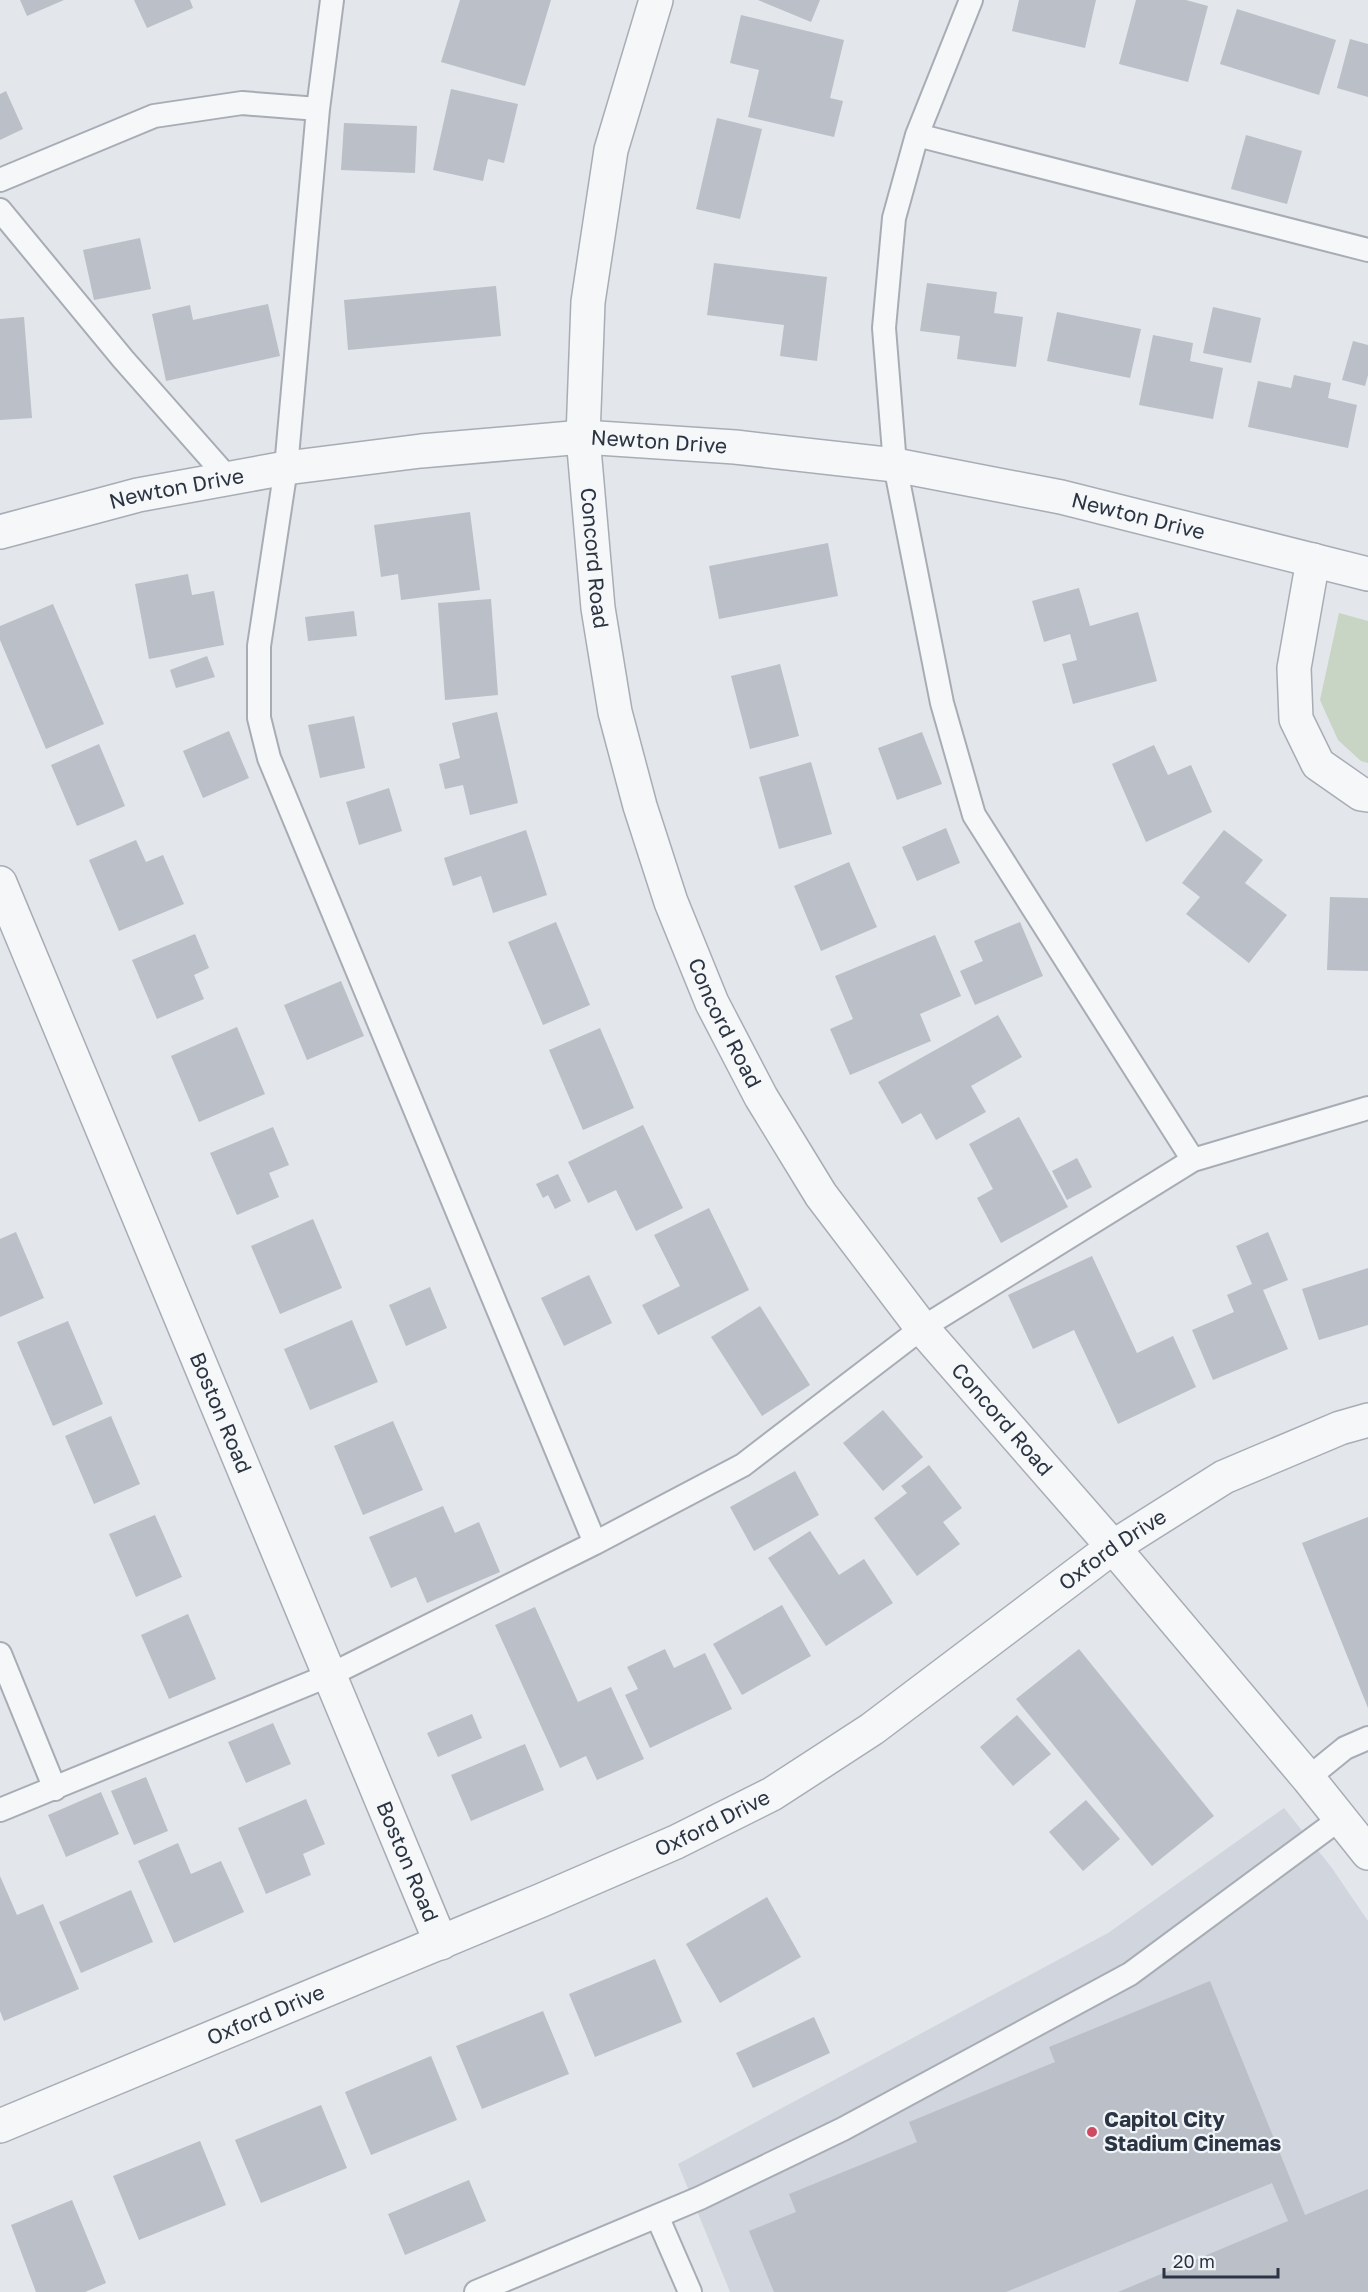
<svg xmlns="http://www.w3.org/2000/svg" width="1368" height="2292" viewBox="0 0 1368 2292" font-family="'Golos Text',sans-serif">
<rect width="100%" height="100%" fill="#e3e6eb"/>
<path fill="#d1d5dd" d="M 1284,1808 L 1332,1868 L 1368,1921 L 1368,2292 L 730,2292 L 678,2164 L 1108,1933 Z"/>
<path fill="#c8d4c4" d="M 1339,613 L 1368,621 L 1368,763 L 1361,761 L 1338,740 L 1320,700 Z"/>
<path fill="#babfc8" d="M 20,0 L 64,0 L 27,16 Z
M 134,0 L 190,0 L 193,8 L 147,28 Z
M 460,0 L 551,0 L 525,86 L 441,62 Z
M 758,0 L 820,0 L 811,22 Z
M 1019,0 L 1096,0 L 1085,48 L 1012,31 Z
M 1136,0 L 1186,0 L 1208,6 L 1188,82 L 1119,64 Z
M 1237,9 L 1336,40 L 1319,95 L 1220,64 Z
M 741,15 L 844,40 L 830,98 L 843,101 L 834,137 L 748,117 L 759,70 L 730,63 Z
M 1350,39 L 1368,44 L 1368,97 L 1337,88 Z
M 451,89 L 518,104 L 504,163 L 488,159 L 483,181 L 433,170 Z
M 6,91 L 23,129 L 0,140 L 0,94 Z
M 717,118 L 762,129 L 740,219 L 696,209 Z
M 344,123 L 417,126 L 415,173 L 341,170 Z
M 1246,135 L 1302,151 L 1287,204 L 1231,189 Z
M 140,238 L 151,289 L 94,300 L 83,250 Z
M 714,263 L 827,277 L 817,361 L 780,356 L 784,325 L 707,315 Z
M 927,283 L 997,292 L 994,313 L 1023,317 L 1016,367 L 957,359 L 960,336 L 920,331 Z
M 496,286 L 501,336 L 348,350 L 344,300 Z
M 268,304 L 280,356 L 166,381 L 152,314 L 190,305 L 193,320 Z
M 1213,307 L 1261,318 L 1251,363 L 1203,353 Z
M 1057,312 L 1141,329 L 1130,378 L 1047,361 Z
M 24,317 L 32,418 L 0,420 L 0,319 Z
M 1153,335 L 1193,343 L 1190,361 L 1223,368 L 1213,419 L 1139,405 Z
M 1353,341 L 1368,345 L 1368,375 L 1365,386 L 1342,380 Z
M 1294,375 L 1331,383 L 1328,398 L 1357,405 L 1348,448 L 1248,427 L 1258,381 L 1291,388 Z
M 470,512 L 480,590 L 401,600 L 398,574 L 381,577 L 374,525 Z
M 828,543 L 838,596 L 719,619 L 709,566 Z
M 188,574 L 192,595 L 214,591 L 224,645 L 149,659 L 135,584 Z
M 1079,588 L 1090,626 L 1138,612 L 1157,681 L 1073,704 L 1062,664 L 1077,660 L 1070,634 L 1044,642 L 1032,601 Z
M 491,599 L 498,695 L 445,700 L 438,603 Z
M 53,604 L 104,724 L 46,749 L 0,640 L 0,626 Z
M 354,611 L 357,636 L 308,641 L 305,617 Z
M 207,656 L 215,677 L 176,688 L 170,670 Z
M 780,664 L 799,736 L 750,749 L 731,676 Z
M 497,712 L 518,803 L 470,815 L 463,785 L 445,789 L 439,764 L 460,758 L 452,723 Z
M 354,716 L 365,768 L 320,778 L 308,725 Z
M 229,731 L 249,778 L 203,798 L 183,751 Z
M 922,732 L 942,784 L 897,800 L 878,748 Z
M 99,744 L 125,806 L 77,826 L 51,765 Z
M 1154,745 L 1168,775 L 1191,765 L 1212,812 L 1146,842 L 1112,764 Z
M 811,762 L 832,834 L 779,849 L 759,777 Z
M 389,788 L 402,831 L 359,845 L 346,802 Z
M 946,828 L 960,863 L 917,881 L 902,847 Z
M 526,830 L 547,895 L 493,913 L 481,876 L 453,886 L 444,858 Z
M 1224,830 L 1263,860 L 1245,883 L 1287,915 L 1249,963 L 1186,914 L 1200,897 L 1182,883 Z
M 136,840 L 146,862 L 163,855 L 184,904 L 119,931 L 89,860 Z
M 849,862 L 877,927 L 821,951 L 794,886 Z
M 1330,897 L 1368,898 L 1368,971 L 1327,970 Z
M 556,922 L 590,1005 L 543,1025 L 508,942 Z
M 1020,922 L 1043,976 L 975,1005 L 960,971 L 983,961 L 974,941 Z
M 195,934 L 209,968 L 194,975 L 204,999 L 157,1019 L 132,960 Z
M 935,935 L 961,996 L 920,1014 L 931,1041 L 850,1075 L 830,1029 L 853,1019 L 835,976 Z
M 341,981 L 364,1036 L 307,1060 L 284,1005 Z
M 998,1015 L 1022,1057 L 971,1086 L 986,1112 L 936,1140 L 921,1113 L 902,1124 L 878,1082 Z
M 237,1027 L 265,1094 L 199,1122 L 171,1056 Z
M 600,1028 L 634,1108 L 583,1130 L 549,1050 Z
M 1019,1117 L 1068,1207 L 1001,1243 L 977,1198 L 993,1189 L 969,1144 Z
M 643,1125 L 683,1208 L 636,1231 L 616,1190 L 588,1203 L 568,1162 Z
M 273,1127 L 289,1165 L 269,1173 L 279,1197 L 237,1215 L 210,1153 Z
M 1077,1158 L 1092,1187 L 1067,1200 L 1052,1171 Z
M 558,1174 L 571,1201 L 555,1209 L 548,1195 L 543,1198 L 536,1184 Z
M 709,1208 L 749,1290 L 658,1335 L 642,1305 L 680,1286 L 654,1235 Z
M 313,1219 L 342,1288 L 280,1314 L 251,1246 Z
M 16,1232 L 44,1298 L 0,1317 L 0,1239 Z
M 1268,1232 L 1288,1280 L 1263,1290 L 1288,1349 L 1213,1380 L 1192,1330 L 1234,1312 L 1227,1295 L 1252,1284 L 1236,1246 Z
M 1092,1256 L 1137,1353 L 1173,1336 L 1196,1387 L 1118,1424 L 1074,1330 L 1033,1349 L 1008,1295 Z
M 1368,1268 L 1368,1325 L 1319,1340 L 1302,1289 Z
M 589,1275 L 612,1323 L 564,1346 L 541,1298 Z
M 430,1287 L 447,1328 L 406,1346 L 389,1305 Z
M 760,1306 L 810,1385 L 762,1416 L 711,1337 Z
M 352,1320 L 378,1382 L 310,1410 L 284,1349 Z
M 68,1321 L 103,1404 L 53,1426 L 17,1342 Z
M 883,1410 L 923,1457 L 883,1491 L 843,1443 Z
M 111,1416 L 140,1484 L 94,1504 L 65,1436 Z
M 393,1421 L 423,1490 L 363,1515 L 334,1446 Z
M 929,1465 L 962,1508 L 943,1522 L 960,1544 L 917,1576 L 874,1518 L 907,1493 L 901,1486 Z
M 795,1471 L 819,1515 L 754,1551 L 730,1507 Z
M 443,1506 L 455,1533 L 479,1522 L 500,1572 L 427,1603 L 416,1577 L 391,1588 L 369,1537 Z
M 155,1515 L 182,1577 L 136,1597 L 109,1534 Z
M 1368,1517 L 1368,1708 L 1302,1543 Z
M 810,1531 L 839,1575 L 864,1559 L 893,1603 L 826,1646 L 768,1558 Z
M 782,1605 L 811,1656 L 742,1695 L 713,1644 Z
M 535,1607 L 578,1702 L 611,1687 L 644,1759 L 597,1780 L 586,1756 L 560,1768 L 495,1625 Z
M 188,1614 L 216,1679 L 169,1699 L 141,1635 Z
M 665,1649 L 674,1668 L 705,1653 L 732,1709 L 650,1748 L 625,1695 L 638,1689 L 627,1667 Z
M 1079,1649 L 1214,1816 L 1152,1866 L 1016,1699 Z
M 472,1714 L 482,1738 L 438,1757 L 427,1733 Z
M 1017,1715 L 1051,1754 L 1013,1786 L 980,1747 Z
M 273,1723 L 291,1764 L 246,1783 L 228,1742 Z
M 525,1744 L 544,1790 L 471,1821 L 451,1775 Z
M 146,1777 L 168,1831 L 134,1845 L 111,1791 Z
M 101,1792 L 119,1834 L 66,1857 L 48,1815 Z
M 306,1799 L 325,1844 L 303,1854 L 311,1875 L 266,1894 L 238,1828 Z
M 1086,1800 L 1120,1839 L 1083,1871 L 1049,1832 Z
M 178,1843 L 191,1874 L 221,1861 L 244,1912 L 174,1943 L 138,1861 Z
M 0,1876 L 17,1915 L 43,1904 L 79,1989 L 4,2021 L 0,2011 Z
M 131,1890 L 153,1942 L 81,1973 L 59,1922 Z
M 767,1897 L 801,1957 L 720,2003 L 686,1944 Z
M 655,1959 L 682,2022 L 595,2057 L 569,1994 Z
M 1210,1981 L 1305,2215 L 1368,2189 L 1368,2292 L 1118,2292 L 1288,2221 L 1272,2183 L 1006,2292 L 774,2292 L 749,2231 L 796,2212 L 789,2194 L 917,2142 L 909,2122 L 1055,2062 L 1049,2047 Z
M 543,2011 L 569,2074 L 482,2109 L 456,2046 Z
M 814,2017 L 830,2053 L 753,2088 L 736,2053 Z
M 431,2056 L 457,2120 L 371,2155 L 345,2092 Z
M 321,2105 L 347,2168 L 261,2203 L 235,2140 Z
M 200,2141 L 226,2205 L 139,2240 L 113,2176 Z
M 469,2180 L 486,2221 L 405,2255 L 388,2214 Z
M 72,2200 L 106,2283 L 85,2292 L 36,2292 L 11,2225 Z"/>
<g fill="none" stroke-linecap="round" stroke-linejoin="round">
<defs>
<path id="service" d="M 332,0 L 318,109 L 286,468 L 259,646 L 259,718 L 269,758 L 595,1543
M 971,0 L 917,135 L 894,218 L 884,328 L 895,465 L 942,703 L 974,815 L 1193,1160
M 917,135 L 1368,250
M 0,180 L 154,116 L 242,103 L 318,109
M 0,210 L 123,359 L 228,478
M 0,1654 L 55,1789
M 1308,1778 L 1345,1748 L 1368,1738
M 0,1810 L 330,1675 L 595,1543 L 743,1465 L 922,1328 L 1193,1160 L 1368,1108
M 657,2216 L 690,2292
M 476,2292 L 700,2198 L 843,2129 L 1130,1974 L 1341,1818"/>
<g id="minor">
<path id="s1" d="M 656,0 L 611,150 L 588,302 L 583,437 L 598,608 L 615,712 L 640,806 L 671,902 L 712,1003 L 761,1097 L 821,1195 L 922,1328 L 1113,1547 L 1308,1778 L 1368,1853"/>
<path id="s2" d="M 0,532 L 138,495 L 286,468 L 421,451 L 583,437 L 735,447 L 895,465 L 1061,497 L 1368,574"/>
<path d="M 1313,560 L 1294,668 L 1296,719 L 1318,764 L 1361,794 L 1368,795"/>
<path id="s3" d="M 0,883 L 441,1943"/>
<path id="s4" d="M 0,2126 L 542,1900 L 676,1842 L 772,1794 L 872,1729 L 1113,1547 L 1224,1477 L 1340,1428 L 1368,1420"/>
</g>
</defs>
<use href="#service" stroke="#a8adb5" stroke-width="26"/>
<use href="#minor" stroke="#a8adb5" stroke-width="36"/>
<use href="#service" stroke="#f5f7f9" stroke-width="22"/>
<use href="#minor" stroke="#f5f7f9" stroke-width="33"/>
</g>
<circle fill="#cd4a60" stroke="#f2f5f8" stroke-width="2" cx="1092" cy="2132" r="6"/>
<g text-anchor="middle" stroke-width="4.5" stroke-linejoin="round" paint-order="stroke">
<g font-size="21" fill="#2b3443" stroke="#f2f5f8">
<text dy="7" stroke="none"><textPath href="#s2" startOffset="668">Newton Drive</textPath></text>
<text dy="7" stroke="none"><textPath href="#s2" startOffset="182">Newton Drive</textPath></text>
<text dy="7" stroke="none"><textPath href="#s2" startOffset="1154">Newton Drive</textPath></text>
<text dy="7" stroke="none"><textPath href="#s1" startOffset="567">Concord Road</textPath></text>
<text dy="7" stroke="none"><textPath href="#s1" startOffset="1053">Concord Road</textPath></text>
<text dy="7" stroke="none"><textPath href="#s3" startOffset="574">Boston Road</textPath></text>
<text dy="7" stroke="none"><textPath href="#s1" startOffset="1539">Concord Road</textPath></text>
<text dy="7" stroke="none"><textPath href="#s4" startOffset="1260">Oxford Drive</textPath></text>
<text dy="7" stroke="none"><textPath href="#s4" startOffset="774">Oxford Drive</textPath></text>
<text dy="7" stroke="none"><textPath href="#s3" startOffset="1060">Boston Road</textPath></text>
<text dy="7" stroke="none"><textPath href="#s4" startOffset="288">Oxford Drive</textPath></text>
</g>
<g font-size="21" font-weight="bold" fill="#2b3443" stroke="#f2f5f8" text-anchor="start">
<text x="1104" y="2127">Capitol City<tspan x="1104" dy="24">Stadium Cinemas</tspan></text>
</g>
</g>
<path d="M1164 2268v9h114v-9" fill="none" stroke="#2b3443" stroke-width="3"/>
<text x="1173" y="2268" font-size="18" fill="#2b3443" stroke="#f2f5f8" stroke-width="4.5" paint-order="stroke">20 m</text>
</svg>
